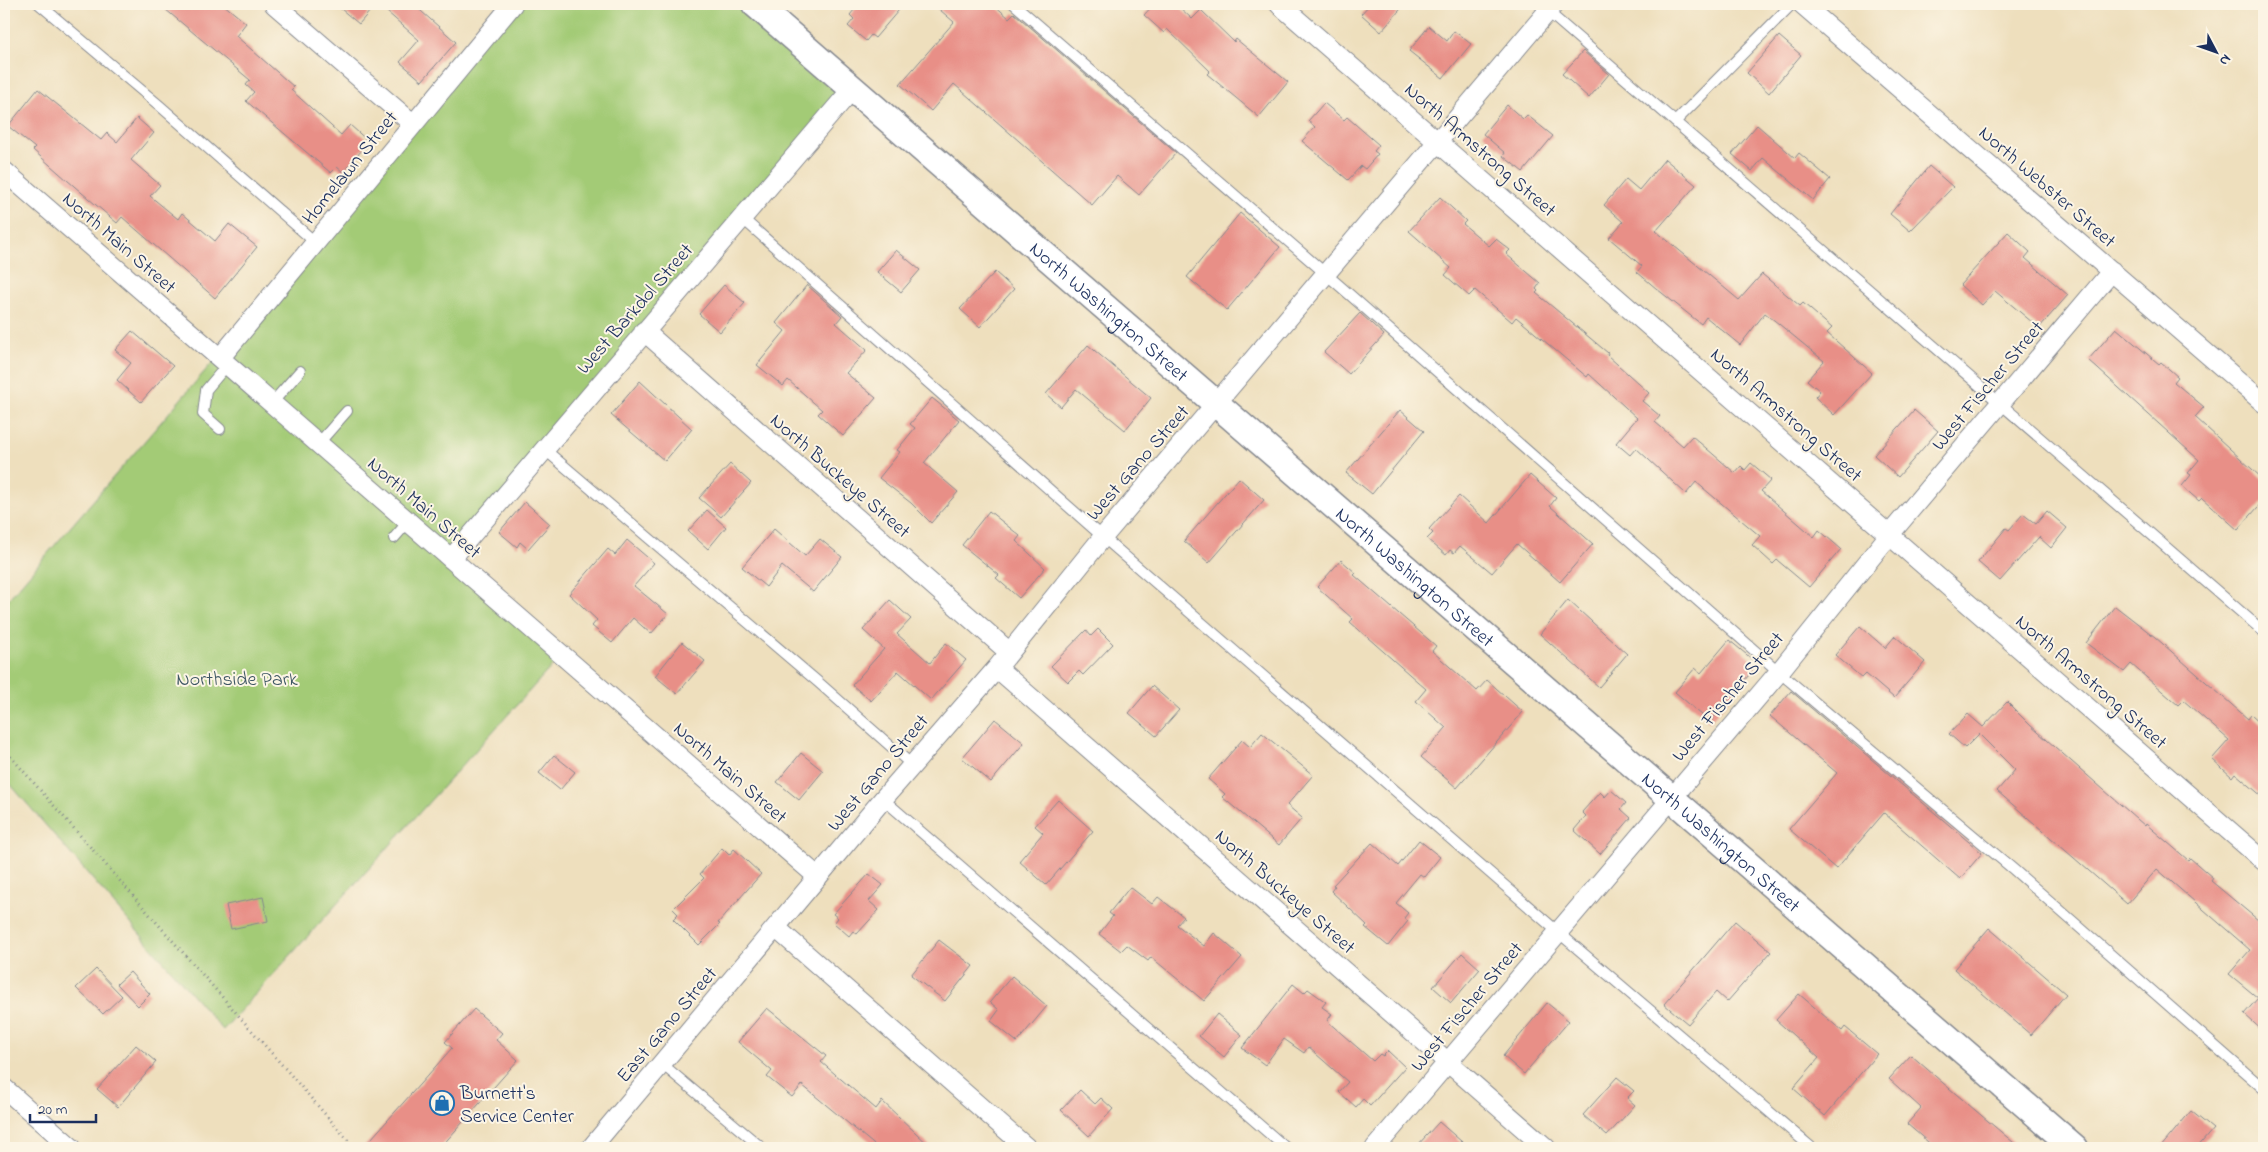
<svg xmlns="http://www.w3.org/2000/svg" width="2268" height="1152" viewBox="0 0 2268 1152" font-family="'Indie Flower',sans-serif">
<rect width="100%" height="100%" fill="#fcf5e5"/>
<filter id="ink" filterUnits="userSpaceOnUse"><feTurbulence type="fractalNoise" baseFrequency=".02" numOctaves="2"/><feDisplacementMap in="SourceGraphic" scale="10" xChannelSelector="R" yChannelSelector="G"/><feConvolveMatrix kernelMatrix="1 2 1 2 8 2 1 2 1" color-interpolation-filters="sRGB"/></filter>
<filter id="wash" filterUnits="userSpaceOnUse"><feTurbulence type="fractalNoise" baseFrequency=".0096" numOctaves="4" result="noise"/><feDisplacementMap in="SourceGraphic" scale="20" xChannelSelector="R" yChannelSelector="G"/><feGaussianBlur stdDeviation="1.12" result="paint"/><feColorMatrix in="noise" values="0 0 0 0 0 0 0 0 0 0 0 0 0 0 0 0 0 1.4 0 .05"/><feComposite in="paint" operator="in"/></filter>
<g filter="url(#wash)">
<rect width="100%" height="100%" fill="#eedfbd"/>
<path fill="#a3cb76" stroke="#5f7d6a" d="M 514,4 L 755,4 L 853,88 L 451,558 L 562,655 L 223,1030 L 4,777 L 4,604 L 218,356 Z"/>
<g id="blocks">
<path fill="#e88f87" d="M 159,4 L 223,4 L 246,23 L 236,36 L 294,87 L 291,90 L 341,135 L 350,125 L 369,142 L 343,172 L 337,167 L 331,173 L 246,101 L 254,92 L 246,85 L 250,80 Z
M 335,4 L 376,4 L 359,24 Z
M 378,4 L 413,4 L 456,42 L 422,81 L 400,62 L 419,40 Z
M 859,4 L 904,4 L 875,38 L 871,35 L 866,41 L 848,26 L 854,19 L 850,15 Z
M 933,4 L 993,4 L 1009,18 L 1014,13 L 1176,153 L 1139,195 L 1117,176 L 1092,205 L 954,84 L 931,111 L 900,84 L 954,22 Z
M 1154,4 L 1176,4 L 1192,19 L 1201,10 L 1234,42 L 1236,39 L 1288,82 L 1259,117 L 1207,74 L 1210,71 L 1167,29 L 1164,33 L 1144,15 Z
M 1370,4 L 1405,4 L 1381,32 L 1361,14 Z
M 1429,26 L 1447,41 L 1454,31 L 1471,44 L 1443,78 L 1409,51 Z
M 1779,36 L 1801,55 L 1769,93 L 1747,73 Z
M 1583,51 L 1609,74 L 1589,98 L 1562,74 Z
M 38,89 L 101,140 L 107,133 L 117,142 L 137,118 L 154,133 L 131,160 L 160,185 L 150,196 L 178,219 L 182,213 L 215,241 L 229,224 L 257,247 L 215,298 L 122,217 L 117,223 L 67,180 L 33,150 L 35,148 L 8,126 Z
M 1324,103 L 1344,120 L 1347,117 L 1379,145 L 1374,151 L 1378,154 L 1365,169 L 1361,166 L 1348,180 L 1302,141 L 1315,127 L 1308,121 Z
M 1507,105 L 1523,119 L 1527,115 L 1553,136 L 1523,172 L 1503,156 L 1505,153 L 1483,134 Z
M 1757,125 L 1795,158 L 1799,153 L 1830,179 L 1813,200 L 1763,158 L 1752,171 L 1732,154 Z
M 1665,159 L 1696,185 L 1656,231 L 1739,300 L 1762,274 L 1800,306 L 1803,303 L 1832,328 L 1827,333 L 1872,373 L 1834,415 L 1815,397 L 1820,391 L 1807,380 L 1824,361 L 1779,324 L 1765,313 L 1740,345 L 1706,317 L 1701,324 L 1657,289 L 1637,272 L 1642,266 L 1609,238 L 1623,222 L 1604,205 L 1626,179 L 1639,190 Z
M 1929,166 L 1953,187 L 1910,231 L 1890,214 Z
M 1440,197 L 1466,221 L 1463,224 L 1489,246 L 1496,239 L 1510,250 L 1506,254 L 1540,283 L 1536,289 L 1538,291 L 1536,293 L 1608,353 L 1607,355 L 1649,393 L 1642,401 L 1660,416 L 1655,422 L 1683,446 L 1692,436 L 1735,473 L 1741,466 L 1745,470 L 1751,463 L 1771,480 L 1761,491 L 1814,537 L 1819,530 L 1841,549 L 1809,587 L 1777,560 L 1773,564 L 1752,545 L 1760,536 L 1696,482 L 1686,494 L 1636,448 L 1630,455 L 1616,443 L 1637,418 L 1589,374 L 1587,377 L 1516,317 L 1512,322 L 1475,290 L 1469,296 L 1445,275 L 1451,268 L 1409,231 Z
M 1240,213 L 1280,247 L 1227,310 L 1187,277 Z
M 2008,232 L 2030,252 L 2025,258 L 2068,295 L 2039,328 L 1995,291 L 1982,305 L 1960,285 Z
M 896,250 L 920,270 L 901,292 L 877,272 Z
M 995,272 L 1014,289 L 980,327 L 960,309 Z
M 724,285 L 745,303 L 720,332 L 699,314 Z
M 807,285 L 842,316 L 836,323 L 867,350 L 846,373 L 876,398 L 843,436 L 818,414 L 822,410 L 788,380 L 783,386 L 757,365 L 785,331 L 776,323 Z
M 1360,313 L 1384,335 L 1349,374 L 1324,352 Z
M 2116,328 L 2159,364 L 2161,362 L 2178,377 L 2174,382 L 2204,407 L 2195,417 L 2264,480 L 2264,500 L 2238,530 L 2202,498 L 2199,501 L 2182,486 L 2191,475 L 2188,473 L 2199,460 L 2088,360 Z
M 132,331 L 173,366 L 141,402 L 117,380 L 131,363 L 115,350 Z
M 1088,345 L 1151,398 L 1125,430 L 1076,389 L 1061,407 L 1046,394 Z
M 640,381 L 692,429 L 665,461 L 611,415 Z
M 932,398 L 959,420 L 924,463 L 958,492 L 931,523 L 911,503 L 879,478 L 900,452 L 897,450 L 915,428 L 910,424 Z
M 1400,410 L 1424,431 L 1372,494 L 1346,473 Z
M 1914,410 L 1938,431 L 1898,477 L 1874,455 Z
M 730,464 L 751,483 L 721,517 L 699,498 Z
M 1530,475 L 1556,498 L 1550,506 L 1593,544 L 1560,582 L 1517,544 L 1492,573 L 1460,546 L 1454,553 L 1450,550 L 1446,555 L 1427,539 L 1433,533 L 1429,529 L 1459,496 L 1489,523 Z
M 1239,478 L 1264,500 L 1209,563 L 1184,541 Z
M 525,502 L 550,524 L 528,549 L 520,542 L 517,547 L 499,532 Z
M 707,510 L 726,527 L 708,549 L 688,531 Z
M 989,511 L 1020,536 L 1016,541 L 1045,568 L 1019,598 L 996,578 L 999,575 L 962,545 Z
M 2047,511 L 2067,528 L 2051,548 L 2039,537 L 2000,581 L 1978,562 L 2006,528 L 2009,530 L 2023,514 L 2036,524 Z
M 774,529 L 805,556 L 820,539 L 842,557 L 813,592 L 782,566 L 766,587 L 742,567 Z
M 627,540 L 654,563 L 634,586 L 668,614 L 651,634 L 633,618 L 612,643 L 592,626 L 597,620 L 569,594 L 608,549 L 615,555 Z
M 1341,560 L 1356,573 L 1354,575 L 1436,646 L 1432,651 L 1477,691 L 1487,680 L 1523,712 L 1457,788 L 1421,757 L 1446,728 L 1416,701 L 1426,689 L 1350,622 L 1353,619 L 1317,587 Z
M 890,600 L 911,619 L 897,634 L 930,663 L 946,643 L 966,660 L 931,700 L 898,671 L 871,701 L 852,685 L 884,649 L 863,630 Z
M 1568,600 L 1627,654 L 1599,687 L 1540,634 Z
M 2115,606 L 2155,637 L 2248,719 L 2251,715 L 2264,727 L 2264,798 L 2235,773 L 2232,777 L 2212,759 L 2229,740 L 2183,700 L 2178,705 L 2131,664 L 2124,672 L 2086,643 Z
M 1860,626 L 1885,648 L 1895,636 L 1925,662 L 1894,698 L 1866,674 L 1862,678 L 1835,655 Z
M 1098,629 L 1113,644 L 1083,675 L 1079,671 L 1068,682 L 1051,666 L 1086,630 L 1091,636 Z
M 1729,640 L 1758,664 L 1710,722 L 1675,692 L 1695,668 L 1701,673 Z
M 682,642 L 705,661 L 677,694 L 655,676 Z
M 1152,686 L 1179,710 L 1156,736 L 1129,713 Z
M 1791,691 L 1982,853 L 1960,879 L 1884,813 L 1836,869 L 1789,829 L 1837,773 L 1770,716 Z
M 2007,702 L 2030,725 L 2145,826 L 2146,824 L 2188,860 L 2190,858 L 2213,878 L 2211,881 L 2264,925 L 2264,1032 L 2244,1014 L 2258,998 L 2229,974 L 2250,950 L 2157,869 L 2127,904 L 1997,791 L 2015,770 L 1979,734 L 1965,748 L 1949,734 L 1968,714 L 1983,727 Z
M 995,719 L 1024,743 L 991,782 L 962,758 Z
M 1262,733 L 1313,775 L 1287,805 L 1302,818 L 1279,845 L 1222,797 L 1225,794 L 1208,779 L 1242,740 L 1250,747 Z
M 801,753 L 823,771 L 799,800 L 777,782 Z
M 554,755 L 575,772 L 560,790 L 539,773 Z
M 1611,790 L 1626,803 L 1621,809 L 1631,818 L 1600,854 L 1574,830 L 1586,816 L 1582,812 L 1600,792 L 1605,797 Z
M 1058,800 L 1093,831 L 1046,885 L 1019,861 L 1043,833 L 1035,826 Z
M 1419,840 L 1440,857 L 1424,877 L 1420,874 L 1396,903 L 1408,913 L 1404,918 L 1408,921 L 1388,946 L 1365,927 L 1367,925 L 1331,891 L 1335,886 L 1333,885 L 1372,843 L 1398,866 Z
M 722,848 L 729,855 L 734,849 L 761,874 L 718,923 L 720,924 L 699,945 L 673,919 L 678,914 L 673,909 L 704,878 L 700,874 Z
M 869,874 L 883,885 L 869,901 L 879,910 L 857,934 L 853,931 L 849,936 L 834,923 L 838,918 L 833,914 Z
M 1130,887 L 1152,904 L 1158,897 L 1184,917 L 1177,925 L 1204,946 L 1214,933 L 1242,957 L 1204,1001 L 1151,957 L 1148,961 L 1127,945 L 1121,951 L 1099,934 L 1113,916 L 1109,913 Z
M 263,897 L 268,921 L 231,929 L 226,905 Z
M 1735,921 L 1771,952 L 1727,1002 L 1716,992 L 1688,1024 L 1664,1004 Z
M 1989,928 L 2066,994 L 2031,1035 L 1954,969 Z
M 939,940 L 973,966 L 945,1001 L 911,975 Z
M 1462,953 L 1480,969 L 1451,1003 L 1433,987 Z
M 96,969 L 122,996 L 103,1014 L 76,988 Z
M 130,972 L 150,994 L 138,1006 L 117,984 Z
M 1012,976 L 1047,1006 L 1017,1042 L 991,1021 L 999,1010 L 990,1002 Z
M 1293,984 L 1304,993 L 1308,989 L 1326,1002 L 1322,1007 L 1332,1014 L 1327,1021 L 1373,1061 L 1380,1054 L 1383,1056 L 1388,1051 L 1405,1067 L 1370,1106 L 1363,1099 L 1356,1107 L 1339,1092 L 1348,1082 L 1308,1047 L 1304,1053 L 1284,1039 L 1265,1065 L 1242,1048 Z
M 1799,994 L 1842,1031 L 1845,1027 L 1877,1054 L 1825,1116 L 1793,1088 L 1819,1058 L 1776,1020 Z
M 1547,1003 L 1569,1021 L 1524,1074 L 1503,1056 Z
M 767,1008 L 826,1056 L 821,1062 L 876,1109 L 882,1101 L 932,1148 L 878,1148 L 802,1085 L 792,1097 L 767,1077 L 772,1071 L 738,1042 Z
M 474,1009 L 502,1033 L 496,1040 L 518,1060 L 440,1148 L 363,1148 L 452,1048 L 445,1042 Z
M 1217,1014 L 1242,1035 L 1224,1057 L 1199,1036 Z
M 136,1045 L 156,1062 L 118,1107 L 97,1089 Z
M 1911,1055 L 1943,1083 L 2020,1148 L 1935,1148 L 1907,1124 L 1921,1108 L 1889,1079 Z
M 1617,1077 L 1634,1091 L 1627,1098 L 1635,1105 L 1607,1136 L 1583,1115 Z
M 1080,1090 L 1095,1104 L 1101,1098 L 1113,1109 L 1089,1136 L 1061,1110 Z
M 2191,1111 L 2213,1129 L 2197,1148 L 2160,1148 Z
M 1439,1122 L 1469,1148 L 1415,1148 Z"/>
</g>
</g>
<g filter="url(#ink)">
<use href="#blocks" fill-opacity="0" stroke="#84878e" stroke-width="1"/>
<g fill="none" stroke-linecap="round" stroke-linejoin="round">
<defs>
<path id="service" d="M 39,4 L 160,106 L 316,243
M 1014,4 L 1341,287 L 1779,672 L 2013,869 L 2264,1089
M 1539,4 L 2264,632
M 1675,122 L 1792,4
M 742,218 L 1103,537 L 1558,932 L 1812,1148
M 272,403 L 300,371
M 220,429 L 203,414 L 206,390 L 227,365
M 318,444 L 347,411
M 543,448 L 818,682 L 912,765
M 394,538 L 408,522
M 883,799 L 1286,1148
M 662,1064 L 762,1148"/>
<path id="minor" d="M 274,4 L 413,124
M 1279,4 L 2264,861
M 1802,4 L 2264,403
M 4,171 L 818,877
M 644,331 L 1009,652
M 220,358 L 513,4
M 451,559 L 853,88
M 997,668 L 1546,1148
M 776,928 L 1027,1148
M 4,1088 L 72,1148
M 591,1148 L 883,799 L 997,668 L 1103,537 L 1554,4
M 1375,1148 L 1779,672 L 1890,534 L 2112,271"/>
<g id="secondary">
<path id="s1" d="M 755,4 L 2075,1148"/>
</g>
</defs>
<use href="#service" stroke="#84878e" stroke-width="12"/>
<use href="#minor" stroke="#84878e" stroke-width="21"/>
<use href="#secondary" stroke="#84878e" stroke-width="29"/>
<path stroke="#84878e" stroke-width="3" stroke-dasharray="1 4" stroke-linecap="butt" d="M 4,749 L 355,1148"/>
<use href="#service" stroke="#fff" stroke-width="10"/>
<use href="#minor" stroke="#fff" stroke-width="19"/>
<use href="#secondary" stroke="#fff" stroke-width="26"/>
</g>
</g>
<defs>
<symbol id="shop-ring" viewBox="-11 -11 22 22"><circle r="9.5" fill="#fcf5e5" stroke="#1f6fb2" stroke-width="1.5"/><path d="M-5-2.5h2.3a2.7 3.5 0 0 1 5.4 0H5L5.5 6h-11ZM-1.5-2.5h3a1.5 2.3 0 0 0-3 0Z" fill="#1f6fb2"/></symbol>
</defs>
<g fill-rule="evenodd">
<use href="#shop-ring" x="428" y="1089" width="28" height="28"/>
</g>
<g text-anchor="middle" stroke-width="4" stroke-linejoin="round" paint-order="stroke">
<g font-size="20" fill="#1b2f5e" stroke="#fcf5e5">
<text transform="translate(1481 149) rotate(41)" y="7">North Armstrong Street</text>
<text transform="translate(349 167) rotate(-51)" y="7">Homelawn Street</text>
<text transform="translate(2048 186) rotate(41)" y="7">North Webster Street</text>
<text transform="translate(120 242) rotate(41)" y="7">North Main Street</text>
<text transform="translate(634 308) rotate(-49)" y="7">West Barkdol Street</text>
<text dy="7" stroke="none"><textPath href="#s1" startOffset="469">North Washington Street</textPath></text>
<text transform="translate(1987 385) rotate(-50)" y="7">West Fischer Street</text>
<text transform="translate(1787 414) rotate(41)" y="7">North Armstrong Street</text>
<text transform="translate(1137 462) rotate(-49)" y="7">West Gano Street</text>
<text transform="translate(841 475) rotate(41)" y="7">North Buckeye Street</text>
<text transform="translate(425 507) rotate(41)" y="7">North Main Street</text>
<text dy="7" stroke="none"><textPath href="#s1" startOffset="874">North Washington Street</textPath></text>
<text transform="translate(2092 681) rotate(41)" y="7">North Armstrong Street</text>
<text transform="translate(1727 696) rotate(-50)" y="7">West Fischer Street</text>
<text transform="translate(731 772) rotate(41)" y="7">North Main Street</text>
<text transform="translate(877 772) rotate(-50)" y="7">West Gano Street</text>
<text dy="7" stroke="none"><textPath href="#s1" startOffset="1279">North Washington Street</textPath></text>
<text transform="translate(1286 891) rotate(41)" y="7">North Buckeye Street</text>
<text transform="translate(1466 1006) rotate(-50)" y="7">West Fischer Street</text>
<text transform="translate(666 1024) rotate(-50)" y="7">East Gano Street</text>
</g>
<g font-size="20" fill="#3d5664" stroke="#fcf5e5">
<text x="237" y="685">Northside Park</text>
</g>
<g font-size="20" fill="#1b2f5e" stroke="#fcf5e5" text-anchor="start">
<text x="460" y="1099">Burnett's<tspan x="460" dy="23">Service Center</tspan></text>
</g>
</g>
<rect width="2268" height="1152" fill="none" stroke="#fcf5e5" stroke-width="20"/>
<g transform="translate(2216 52) rotate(131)" stroke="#fcf5e5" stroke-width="4" paint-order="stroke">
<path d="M0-4L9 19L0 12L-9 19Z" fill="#1b2f5e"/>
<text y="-8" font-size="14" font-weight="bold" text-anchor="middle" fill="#1b2f5e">N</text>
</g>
<path d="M30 1114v8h66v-8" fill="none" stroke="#1b2f5e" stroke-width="2.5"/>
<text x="38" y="1114" font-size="15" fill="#1b2f5e" stroke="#fcf5e5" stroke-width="4" paint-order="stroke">20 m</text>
</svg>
